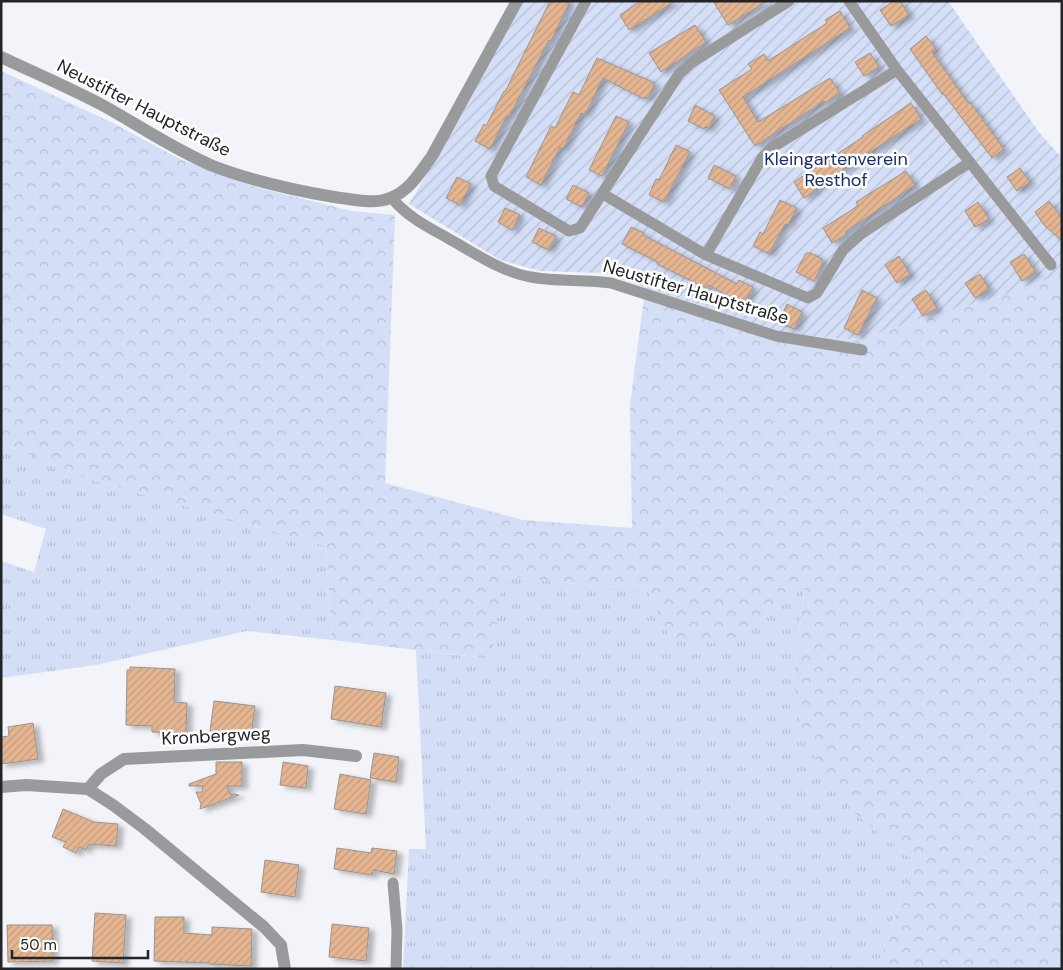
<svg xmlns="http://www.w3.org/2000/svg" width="1063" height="970" viewBox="0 0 1063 970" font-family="'DM Sans',sans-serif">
<defs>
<pattern id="grass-tufts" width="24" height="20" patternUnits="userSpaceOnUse" patternTransform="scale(1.25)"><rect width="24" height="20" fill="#d4dff7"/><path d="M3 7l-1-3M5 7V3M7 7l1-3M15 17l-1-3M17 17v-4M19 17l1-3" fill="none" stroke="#b6bfd4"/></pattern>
<pattern id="forest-crowns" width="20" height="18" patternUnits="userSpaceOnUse" patternTransform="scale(1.25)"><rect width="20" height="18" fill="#d4dff7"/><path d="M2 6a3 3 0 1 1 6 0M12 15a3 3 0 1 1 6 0" fill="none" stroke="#b6bfd4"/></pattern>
<pattern id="garden-furrows" width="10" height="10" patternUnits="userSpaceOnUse" patternTransform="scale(1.25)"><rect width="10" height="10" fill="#d4dff7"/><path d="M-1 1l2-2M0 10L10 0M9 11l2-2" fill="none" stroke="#b6bfd4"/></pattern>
<pattern id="building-hatch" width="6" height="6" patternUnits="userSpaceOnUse" patternTransform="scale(1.25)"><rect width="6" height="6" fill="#e5b591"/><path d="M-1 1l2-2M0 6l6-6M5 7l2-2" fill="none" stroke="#c49c7d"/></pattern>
<filter id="shadow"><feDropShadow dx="5.5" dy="3" stdDeviation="2.5" flood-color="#0004"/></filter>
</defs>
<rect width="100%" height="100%" fill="#f2f4f9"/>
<path fill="url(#grass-tufts)" d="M 1,443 L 85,478 L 326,546 L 332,640 L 247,631 L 96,665 L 1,678 L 1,561 L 34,572 L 46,529 L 1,514 Z
M 503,576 L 604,587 L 644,584 L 671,639 L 805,583 L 793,683 L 856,814 L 914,861 L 876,969 L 403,969 L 409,849 L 426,849 L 416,650 L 490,659 Z"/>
<path fill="url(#forest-crowns)" d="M 1,71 L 111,122 L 180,159 L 256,187 L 352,211 L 395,215 L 385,483 L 523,520 L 632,528 L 630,405 L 644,297 L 644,287 L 791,335 L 858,340 L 925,317 L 995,298 L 1062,274 L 1062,969 L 876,969 L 914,861 L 856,814 L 824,777 L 803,732 L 793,683 L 805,584 L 728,644 L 671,639 L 644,584 L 604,587 L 504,576 L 491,659 L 332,640 L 326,546 L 85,478 L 1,443 Z"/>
<path fill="url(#garden-furrows)" d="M 522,1 L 948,1 L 1038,131 L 1062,158 L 1062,274 L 995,298 L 925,317 L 858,340 L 791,335 L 601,273 L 541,271 L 500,260 L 409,204 L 461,116 Z"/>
<path fill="url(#building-hatch)" stroke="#989491" filter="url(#shadow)" d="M 550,1 L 570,1 L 551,41 L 549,40 L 509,117 L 507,116 L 490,149 L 475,141 L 484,124 L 486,126 L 504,91 L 505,92 Z
M 641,1 L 675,1 L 629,30 L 620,15 Z
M 713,1 L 767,1 L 728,25 Z
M 894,1 L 900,1 L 909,15 L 891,26 L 880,10 Z
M 840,11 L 850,28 L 743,97 L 758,122 L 830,78 L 840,93 L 825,103 L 824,101 L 755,146 L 719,90 L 752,69 L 748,64 L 764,54 L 768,61 L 827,23 L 825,20 Z
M 695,25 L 706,42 L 661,72 L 649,53 Z
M 926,36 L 936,49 L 932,52 L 968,103 L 970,102 L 1004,149 L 992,158 L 943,93 L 942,94 L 910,49 Z
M 870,53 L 879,67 L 864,76 L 855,62 Z
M 597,58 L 655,83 L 648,98 L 642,98 L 603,78 L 585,115 L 581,113 L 563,149 L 560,147 L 541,185 L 526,177 L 551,126 L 555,128 L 573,92 L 579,95 Z
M 911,103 L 921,119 L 816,187 L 817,189 L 804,198 L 794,182 L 863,137 L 862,136 Z
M 695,105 L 715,116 L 709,128 L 705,127 L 704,129 L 688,121 Z
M 616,116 L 629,122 L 602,176 L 589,170 Z
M 676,145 L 690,152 L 664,202 L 649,195 L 656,179 L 659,180 Z
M 714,165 L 736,176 L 730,189 L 708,178 Z
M 1020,168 L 1030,182 L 1017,191 L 1007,177 Z
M 906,171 L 915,185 L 845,232 L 847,234 L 832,243 L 823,228 L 858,206 L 856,202 Z
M 457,177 L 471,184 L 460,205 L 446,198 Z
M 573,185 L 589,193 L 582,207 L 566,199 Z
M 780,200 L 797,208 L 788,225 L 785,224 L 769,254 L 753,246 L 760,232 L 763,234 Z
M 1049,201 L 1062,218 L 1062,241 L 1044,225 L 1035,212 Z
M 978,202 L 989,219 L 975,227 L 965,211 Z
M 505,208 L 520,215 L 512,230 L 498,222 Z
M 631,227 L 644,233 L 643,235 L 737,284 L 739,280 L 753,287 L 744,304 L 708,285 L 706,288 L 657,264 L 658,262 L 622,244 Z
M 539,228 L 556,236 L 549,250 L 532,242 Z
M 806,253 L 811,253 L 822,259 L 822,265 L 814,281 L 796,272 Z
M 1024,254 L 1036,272 L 1022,281 L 1010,262 Z
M 899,256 L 910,274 L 897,283 L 885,265 Z
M 980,274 L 989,289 L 975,298 L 965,283 Z
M 862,290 L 877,298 L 858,335 L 844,328 Z
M 926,290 L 937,308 L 923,316 L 912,299 Z
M 787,304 L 802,312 L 794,329 L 779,322 Z
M 130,667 L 175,669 L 174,702 L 187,703 L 186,733 L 152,732 L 152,726 L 126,725 L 127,670 L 130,670 Z
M 335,686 L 386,693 L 381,727 L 331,719 Z
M 214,701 L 255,706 L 251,737 L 210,731 Z
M 33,723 L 38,759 L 1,764 L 1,737 L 9,736 L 8,727 Z
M 374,753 L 399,757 L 396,782 L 370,778 Z
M 216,762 L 242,762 L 242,786 L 227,786 L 230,794 L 239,795 L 200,809 L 201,804 L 196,792 L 202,792 L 203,786 L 189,786 L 189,784 L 216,774 Z
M 283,762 L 308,766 L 306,788 L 280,785 Z
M 340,774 L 371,780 L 366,814 L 334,809 Z
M 63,809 L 94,822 L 118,824 L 116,846 L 89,844 L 86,850 L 79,847 L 76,853 L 63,847 L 66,842 L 52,837 Z
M 337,848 L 371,853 L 372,848 L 397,851 L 394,874 L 373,870 L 372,875 L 334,869 Z
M 265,860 L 299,865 L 295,897 L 261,892 Z
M 95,913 L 126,915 L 123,963 L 92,961 Z
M 155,917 L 184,917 L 184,933 L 212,935 L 212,927 L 252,929 L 251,966 L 210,964 L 210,963 L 154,961 Z
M 332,924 L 369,928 L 366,961 L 329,957 Z
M 7,925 L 52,925 L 53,961 L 8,962 Z"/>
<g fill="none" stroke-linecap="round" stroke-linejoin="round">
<path stroke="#999a9c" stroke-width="11" d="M 586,1 L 491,176 L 494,186 L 569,231 L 580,228 L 679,74 L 691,63 L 789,1
M 849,1 L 897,70 L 1051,265
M 603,194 L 706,255 L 808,298 L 817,293 L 843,250 L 861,234 L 970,162
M 392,198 C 407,217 430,228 451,240 C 476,254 502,272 531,277 C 557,282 585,279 611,283 L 776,336 L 862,350
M 706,255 L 762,158 L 773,147 L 897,70
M 393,883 L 397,930 L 396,969"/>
<path stroke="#999a9c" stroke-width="12" d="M 1,57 C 35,73 70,88 104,106 C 140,126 175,150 213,166 C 252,181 293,190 334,197 C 352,199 373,205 390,198 C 409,192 421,171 432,156 L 517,1
M 1,787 L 26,785 L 88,789 L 113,805 L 145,829 L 264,927 L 281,945 L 285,969
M 88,789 L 101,774 L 124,759 L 303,750 L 356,756"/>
</g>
<g text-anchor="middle" stroke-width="5" stroke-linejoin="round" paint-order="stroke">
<g font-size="18" fill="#232426" stroke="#fff">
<text transform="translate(144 108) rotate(27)" y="6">Neustifter Hauptstraße</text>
<text transform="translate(696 292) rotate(16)" y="6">Neustifter Hauptstraße</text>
<text transform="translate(216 736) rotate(-3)" y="6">Kronbergweg</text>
</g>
<g font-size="18" fill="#1b2f68" stroke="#fff">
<text x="836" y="165">Kleingartenverein<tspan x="836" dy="21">Resthof</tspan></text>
</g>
</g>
<rect width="1063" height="970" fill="none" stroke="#232426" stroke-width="5"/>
<path d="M12 950v8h136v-8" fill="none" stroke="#232426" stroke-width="2.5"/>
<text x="20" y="950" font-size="15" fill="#232426" stroke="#ffffff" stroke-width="4" paint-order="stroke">50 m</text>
</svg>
